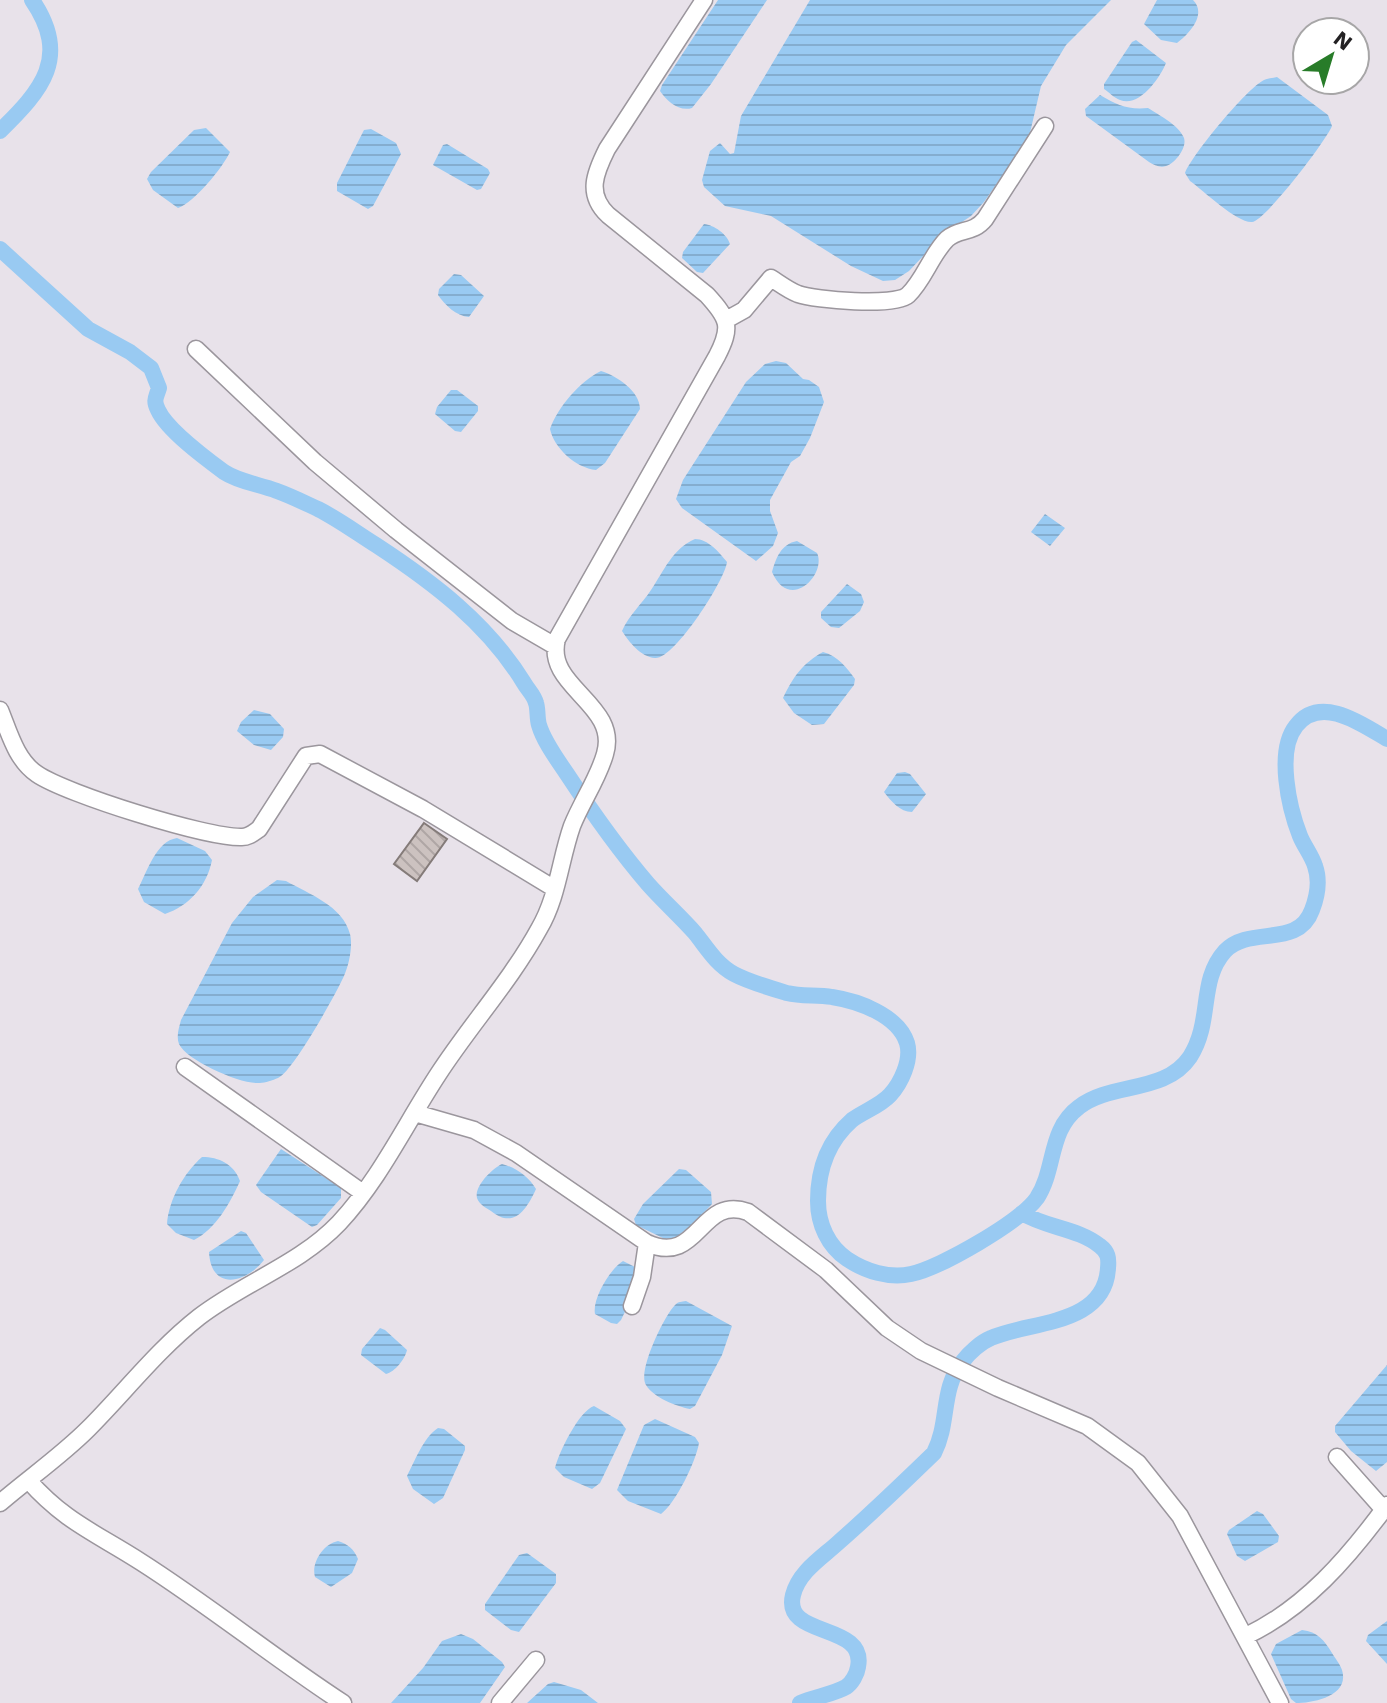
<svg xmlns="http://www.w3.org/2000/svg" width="1387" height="1703" viewBox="0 0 1387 1703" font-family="'Work Sans',sans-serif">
<defs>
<pattern id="water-rules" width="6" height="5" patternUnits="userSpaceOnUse" patternTransform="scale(2)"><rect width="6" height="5" fill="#99caf2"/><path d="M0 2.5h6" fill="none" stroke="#84adcf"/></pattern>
<pattern id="building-back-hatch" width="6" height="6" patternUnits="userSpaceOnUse" patternTransform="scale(2)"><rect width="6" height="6" fill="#ccc2c0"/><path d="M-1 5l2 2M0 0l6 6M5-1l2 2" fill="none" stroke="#afa6a5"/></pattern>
</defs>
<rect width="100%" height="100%" fill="#e8e2ea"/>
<path fill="url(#water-rules)" d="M 718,0 L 767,0 L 711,84 L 692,108 C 679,112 667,101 660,91 L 662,85 Z
M 810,0 L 1111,0 L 1066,45 L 1041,86 L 1029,137 L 984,202 L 971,216 L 944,234 L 909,271 L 895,280 L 883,281 L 851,266 L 771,216 L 725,206 L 704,187 L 702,180 L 710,151 L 720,143 L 730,154 L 734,153 L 741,116 Z
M 1157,0 L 1193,0 C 1207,14 1190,33 1177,43 L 1161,40 L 1144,24 Z
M 1136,40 L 1166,63 C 1160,78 1139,108 1120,100 C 1114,98 1109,92 1104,89 L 1104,84 L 1132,42 Z
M 1277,77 L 1328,115 L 1332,126 C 1326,141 1265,221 1252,222 C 1237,223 1204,191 1190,181 L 1185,173 C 1192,155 1247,88 1264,80 C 1268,78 1273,78 1277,77 Z
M 1100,95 C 1117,105 1128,110 1148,108 C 1159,115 1178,125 1183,136 C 1189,145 1176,163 1166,166 C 1160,168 1154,165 1149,162 L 1086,116 L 1085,109 Z
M 206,128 L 230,152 C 223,167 194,203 178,208 L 153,190 L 147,179 L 151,172 L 194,130 Z
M 371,129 L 396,143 L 401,154 L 373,206 L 368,209 L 337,191 L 337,183 L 364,130 Z
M 447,144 L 488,169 L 490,173 L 481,189 L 477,190 L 433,165 L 443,145 Z
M 704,224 C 714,225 727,234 730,244 L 703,273 L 697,272 L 682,258 L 683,252 Z
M 454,274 L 461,275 L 484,296 L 469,317 C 456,316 445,305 438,295 L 439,289 Z
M 776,361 L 786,363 L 803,379 L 809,380 L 819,387 L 824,402 L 810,438 L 800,456 L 791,462 L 770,500 L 770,511 L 778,533 L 773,546 L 756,561 L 682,508 L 676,499 L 683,480 L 746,382 L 765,364 Z
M 601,371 C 617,376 640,391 640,409 L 605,463 L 596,470 C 576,468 554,448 550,429 C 558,407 580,381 601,371 Z
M 451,390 L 457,390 L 478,406 L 478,411 L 461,432 L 455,431 L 435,414 L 437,407 Z
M 1045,514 L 1065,528 L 1050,546 L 1031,532 Z
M 695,539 C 708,539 719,552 727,562 C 725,580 674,660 655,658 C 641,657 629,642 622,631 C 629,615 641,605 651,590 C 664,571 672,549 695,539 Z
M 797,541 L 817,553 C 827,574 790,613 772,572 C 776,558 781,544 797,541 Z
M 847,584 L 861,594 L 864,602 L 860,611 L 839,628 L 831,627 L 821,618 L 821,612 Z
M 823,652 C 838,656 846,667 855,679 L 854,685 L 824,724 L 812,725 L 794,713 L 783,698 C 793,677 803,663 823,652 Z
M 254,710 L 270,714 L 284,729 L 283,737 L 271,750 L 254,745 L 237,731 L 241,722 Z
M 905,772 L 910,774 L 926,794 L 912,812 C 900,812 891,801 884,792 L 897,773 Z
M 177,838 L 205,851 L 212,860 C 207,886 189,906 165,914 L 144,902 L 138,889 C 147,872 156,841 177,838 Z
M 277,880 L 286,881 C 309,894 343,906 350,934 C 353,946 349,965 344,976 C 336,994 292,1073 278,1078 C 273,1080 265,1083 260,1083 C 242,1085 187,1061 179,1044 C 176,1036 179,1028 181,1020 L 232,923 L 253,897 Z
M 281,1149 L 341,1188 L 341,1198 L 317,1225 L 312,1227 L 261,1192 L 256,1185 Z
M 202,1157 C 219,1157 234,1164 240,1181 C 230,1203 216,1229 194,1240 L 176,1233 L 167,1224 C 169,1199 184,1173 202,1157 Z
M 502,1164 C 515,1167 529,1177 536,1189 C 526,1211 513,1229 491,1211 C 486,1208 479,1204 477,1198 C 474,1186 493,1168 502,1164 Z
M 679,1169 L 686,1170 L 711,1192 L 712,1204 L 693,1224 L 675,1238 L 667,1240 L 636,1225 L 634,1219 L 643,1204 Z
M 241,1231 L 246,1233 L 264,1260 C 245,1284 211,1291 209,1252 Z
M 623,1261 L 639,1269 L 639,1283 L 621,1320 L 617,1324 L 611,1323 L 595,1314 C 592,1299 610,1269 623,1261 Z
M 686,1301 L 732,1326 L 722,1355 L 695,1406 L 690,1409 C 676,1406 654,1398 646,1385 C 637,1372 664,1316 675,1305 C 679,1301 681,1302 686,1301 Z
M 380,1328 L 385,1330 L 407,1350 C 405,1359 395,1372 386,1374 L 361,1355 L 362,1349 Z
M 1387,1365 L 1387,1462 L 1376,1471 L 1351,1451 L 1335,1432 L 1335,1426 Z
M 594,1406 L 620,1421 L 626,1429 L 600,1483 L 592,1489 L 564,1477 L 555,1468 C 559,1452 579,1411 594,1406 Z
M 655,1419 L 695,1437 L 699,1443 C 696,1461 676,1503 661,1514 L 628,1501 L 617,1490 L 644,1425 Z
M 438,1428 L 444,1429 L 465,1446 L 465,1450 L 443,1498 L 434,1504 L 413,1489 L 407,1476 C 415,1461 423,1438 438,1428 Z
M 1257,1511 L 1263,1514 L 1279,1536 L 1278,1542 L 1245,1561 L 1237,1556 L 1227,1534 L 1229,1530 Z
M 338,1541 C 348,1544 354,1549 358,1559 L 352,1573 L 331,1587 L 315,1577 C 311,1563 323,1544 338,1541 Z
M 527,1553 L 556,1574 L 556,1583 L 519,1632 L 511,1630 L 485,1610 L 485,1604 L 519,1555 Z
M 1387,1621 L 1387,1664 L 1366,1641 L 1368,1635 Z
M 1302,1630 C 1318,1632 1324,1640 1332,1653 C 1335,1658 1340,1664 1342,1670 C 1350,1696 1313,1703 1296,1703 L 1291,1699 L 1271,1654 L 1276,1644 Z
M 461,1634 L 473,1639 L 502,1662 L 505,1667 L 480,1703 L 391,1703 L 423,1668 L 442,1641 Z
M 554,1682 L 581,1690 L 598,1703 L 527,1703 L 548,1684 Z"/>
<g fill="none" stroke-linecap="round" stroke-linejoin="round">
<path stroke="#99caf2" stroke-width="16" d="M 0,131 C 42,90 71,57 32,0
M 0,249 L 88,329 L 130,352 L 151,368 L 159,388 C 156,398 153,400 158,410 C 167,430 205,458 224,472 C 239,482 259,484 277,491 C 291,496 305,503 318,509 C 338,519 357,533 376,545 C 434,583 488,624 524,683 C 528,690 534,695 536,703 C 538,708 537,719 539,725 C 544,742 557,759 567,774 C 592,812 618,849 648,884 C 663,901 680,916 695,933 C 707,948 716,964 734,974 C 749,982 770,988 787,993 C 802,997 817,994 832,997 C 858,1001 898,1015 907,1043 C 912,1060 901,1083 890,1095 C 880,1106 864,1111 852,1120 C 828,1141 818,1170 818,1201 C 818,1224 828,1246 847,1259 C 865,1271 889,1279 911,1274 C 940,1268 1020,1222 1037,1198 C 1056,1169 1048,1130 1079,1107 C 1111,1082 1165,1094 1190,1057 C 1213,1021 1198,981 1225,951 C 1250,925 1298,949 1312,910 C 1317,897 1320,880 1315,866 C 1312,856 1304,846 1300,836 C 1289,808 1276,751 1296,726 C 1320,694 1362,724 1387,739
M 800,1703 C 814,1697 834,1694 846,1687 C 852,1683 857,1674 858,1667 C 867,1622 782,1639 793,1595 C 799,1571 823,1557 840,1541 C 872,1513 903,1483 934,1453 C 950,1422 940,1389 963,1361 C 969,1353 981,1342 991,1338 C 1029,1321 1105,1326 1108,1268 C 1109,1258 1108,1252 1100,1246 C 1078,1228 1046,1228 1022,1213"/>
</g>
<path fill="url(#building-back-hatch)" stroke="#847b79" stroke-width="2" d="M 424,823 L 447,839 L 417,881 L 394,864 Z"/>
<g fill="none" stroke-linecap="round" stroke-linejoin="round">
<defs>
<path id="minor" d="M 726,320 L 744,310 L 771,278 C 779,283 788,290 798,294 C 815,300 895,307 908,295 C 924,280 931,255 947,239 C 959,228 973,234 985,219 L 1045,126
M 196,349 L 315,462 L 396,530 L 512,621 L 555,646
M 0,710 C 9,732 16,760 37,774 C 66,794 207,838 242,837 C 249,837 253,833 259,829 L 306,756 L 320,754 L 423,809 L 555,889
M 185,1067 L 363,1193
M 415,1113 L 474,1130 L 516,1153 L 647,1243 C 699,1267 700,1194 748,1212 L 826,1270 L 887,1328 L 921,1351 L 998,1388 L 1087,1426 L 1138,1463 L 1180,1516 L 1280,1703
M 632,1306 L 642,1277 L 647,1243
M 1337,1457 L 1384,1510
M 28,1480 C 65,1522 96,1533 141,1562 C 210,1606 274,1658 343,1703
M 0,1503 C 29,1478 61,1456 88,1429 C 125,1392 157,1350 199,1317 C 243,1283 300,1264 339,1223 C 380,1179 406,1123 439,1073 C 471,1024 511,980 539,929 C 558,897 560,860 572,826 C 582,801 598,779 605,754 C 620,704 544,687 557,639 L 717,356 C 732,327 729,319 707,295 L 608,215 C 586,194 595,173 607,149 L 704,0
M 1246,1636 C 1305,1608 1348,1558 1387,1505
M 500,1703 L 536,1660"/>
</defs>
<use href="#minor" stroke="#9b969d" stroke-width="19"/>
<use href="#minor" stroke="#fff" stroke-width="16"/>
</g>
<g transform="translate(1331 56) rotate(38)"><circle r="38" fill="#ffffff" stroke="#a7a6a7" stroke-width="2"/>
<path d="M0-6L14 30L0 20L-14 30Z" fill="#287c29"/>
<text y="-12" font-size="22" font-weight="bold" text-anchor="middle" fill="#232123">N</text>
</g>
</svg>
